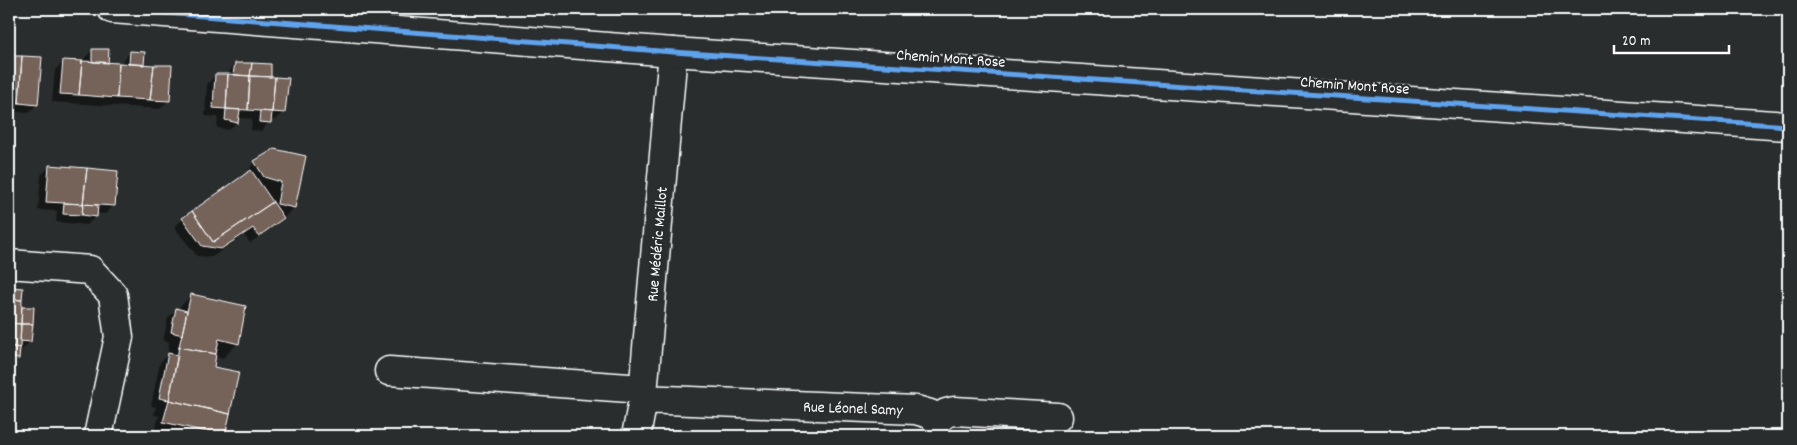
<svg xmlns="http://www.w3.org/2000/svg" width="1797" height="445" viewBox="0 0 1797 445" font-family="Dekko,sans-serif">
<rect width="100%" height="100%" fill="#2a2d2e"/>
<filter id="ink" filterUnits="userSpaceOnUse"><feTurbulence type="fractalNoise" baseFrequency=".02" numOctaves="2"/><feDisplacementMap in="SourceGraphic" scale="10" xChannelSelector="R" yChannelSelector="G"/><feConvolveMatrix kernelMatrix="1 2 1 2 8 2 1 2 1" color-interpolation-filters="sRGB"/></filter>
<g filter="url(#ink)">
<path fill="#0007" d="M 92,50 L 107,64 L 122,65 L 122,61 L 131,52 L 168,101 L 160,109 L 52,102 L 55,70 L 63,62 L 84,63 L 84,59 Z
M 9,57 L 41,58 L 37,104 L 29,113 L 9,111 Z
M 235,64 L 270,78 L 284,112 L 275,120 L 270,120 L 262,131 L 251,130 L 252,119 L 237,118 L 237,122 L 229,130 L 217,128 L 218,117 L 205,116 L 207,84 L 216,75 L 226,76 Z
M 305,157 L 294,208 L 278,223 L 250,243 L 244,235 L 212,257 L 197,256 L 174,227 L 183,219 L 241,179 L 255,162 Z
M 49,167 L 114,205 L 105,214 L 96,213 L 96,216 L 87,225 L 56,222 L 57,211 L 38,210 L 41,175 Z
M 9,288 L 22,289 L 20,308 L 32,309 L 30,341 L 22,350 L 19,349 L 18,359 L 10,367 Z
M 191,296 L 238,343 L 223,358 L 214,357 L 212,368 L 223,436 L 183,436 L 155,430 L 159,416 L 154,415 L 156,407 L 151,406 L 160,362 L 167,356 L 169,342 L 163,341 L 168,318 Z
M 9,397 L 12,397 L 9,436 Z"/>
<path fill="#74645a" stroke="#fff" d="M 92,49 L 109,49 L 108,63 L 92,62 Z
M 130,51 L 145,52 L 144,65 L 129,64 Z
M 9,56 L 22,56 L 19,103 L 9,103 Z
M 22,56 L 42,57 L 38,105 L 19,103 Z
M 63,60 L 82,61 L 79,95 L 60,94 Z
M 82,61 L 119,63 L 117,98 L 79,95 Z
M 119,63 L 154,65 L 150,100 L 117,98 Z
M 235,63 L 252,63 L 250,76 L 233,75 Z
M 252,63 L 271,64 L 271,77 L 250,76 Z
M 154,65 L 172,65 L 170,101 L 150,100 Z
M 215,74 L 228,74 L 226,109 L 213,108 Z
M 228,74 L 250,76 L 248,110 L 226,109 Z
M 250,76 L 275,77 L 272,112 L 248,110 Z
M 275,77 L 289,78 L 285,113 L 272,112 Z
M 226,109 L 240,110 L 238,123 L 225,120 Z
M 260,111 L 272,112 L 271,123 L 259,122 Z
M 274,149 L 306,156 L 295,208 L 277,204 L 281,182 L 264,177 L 254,161 Z
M 49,165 L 87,168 L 83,204 L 46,202 Z
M 87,168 L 118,171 L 115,206 L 83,204 Z
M 251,170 L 273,202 L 213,242 L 192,211 Z
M 273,202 L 284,218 L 259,236 L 253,228 L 221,249 L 202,246 L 182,218 L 192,211 L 213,242 Z
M 64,203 L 83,204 L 82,215 L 63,214 Z
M 83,204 L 98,205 L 97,217 L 82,215 Z
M 9,287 L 23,288 L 22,300 L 9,299 Z
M 191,294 L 246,306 L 239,344 L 219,339 L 216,354 L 179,347 Z
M 9,299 L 22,300 L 21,324 L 9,323 Z
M 22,307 L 34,307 L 33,324 L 21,324 Z
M 176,308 L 187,311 L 182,335 L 171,332 Z
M 9,323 L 21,324 L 20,348 L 9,346 Z
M 21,324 L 33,324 L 31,342 L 20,341 Z
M 9,346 L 20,348 L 19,359 L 9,358 Z
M 179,347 L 216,354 L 214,367 L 239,372 L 230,414 L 169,400 Z
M 168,353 L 178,355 L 169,400 L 159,398 Z
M 9,396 L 14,396 L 12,420 L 9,419 Z
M 169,400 L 230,414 L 225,436 L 163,422 Z"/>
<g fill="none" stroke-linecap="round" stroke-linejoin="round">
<defs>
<path id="minor" d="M 9,264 L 90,270 L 113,295 L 119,337 L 98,436
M 389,371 L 643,389
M 642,399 L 916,410 L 930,414 L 937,420 L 946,413 L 954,411 L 1058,417
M 636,436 L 642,405 L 673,52"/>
<path id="tertiary" d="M 112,9 L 673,52 L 1788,126"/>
</defs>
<use href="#minor" stroke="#fff" stroke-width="31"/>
<use href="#tertiary" stroke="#fff" stroke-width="31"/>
<use href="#minor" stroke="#2a2d2e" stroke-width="28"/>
<use href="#tertiary" stroke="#2a2d2e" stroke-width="28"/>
<defs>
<path id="cycleway" d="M 112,9 L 673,52 L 1788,126"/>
</defs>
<use href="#cycleway" stroke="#2a2d2e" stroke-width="8"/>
<use href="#cycleway" stroke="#60a3ed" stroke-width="5"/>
</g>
</g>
<g text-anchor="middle" stroke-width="4.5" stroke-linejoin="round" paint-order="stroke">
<g font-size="16" fill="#fff" stroke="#2a2d2e">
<text transform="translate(951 57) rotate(4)" y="6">Chemin Mont Rose</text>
<text transform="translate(1355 84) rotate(4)" y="6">Chemin Mont Rose</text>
<text transform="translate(656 244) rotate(-85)" y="6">Rue Médéric Maillot</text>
<text transform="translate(853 407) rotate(2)" y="6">Rue Léonel Samy</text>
</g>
</g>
<rect width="1797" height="445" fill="none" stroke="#2a2d2e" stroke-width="30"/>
<rect x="15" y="15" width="1767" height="415" fill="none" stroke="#fff" stroke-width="2" filter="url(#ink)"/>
<path d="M1614 45v8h115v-8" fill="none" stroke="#ffffff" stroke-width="2.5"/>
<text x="1622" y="45" font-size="15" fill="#ffffff" stroke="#2a2d2e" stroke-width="4" paint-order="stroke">20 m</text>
</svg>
